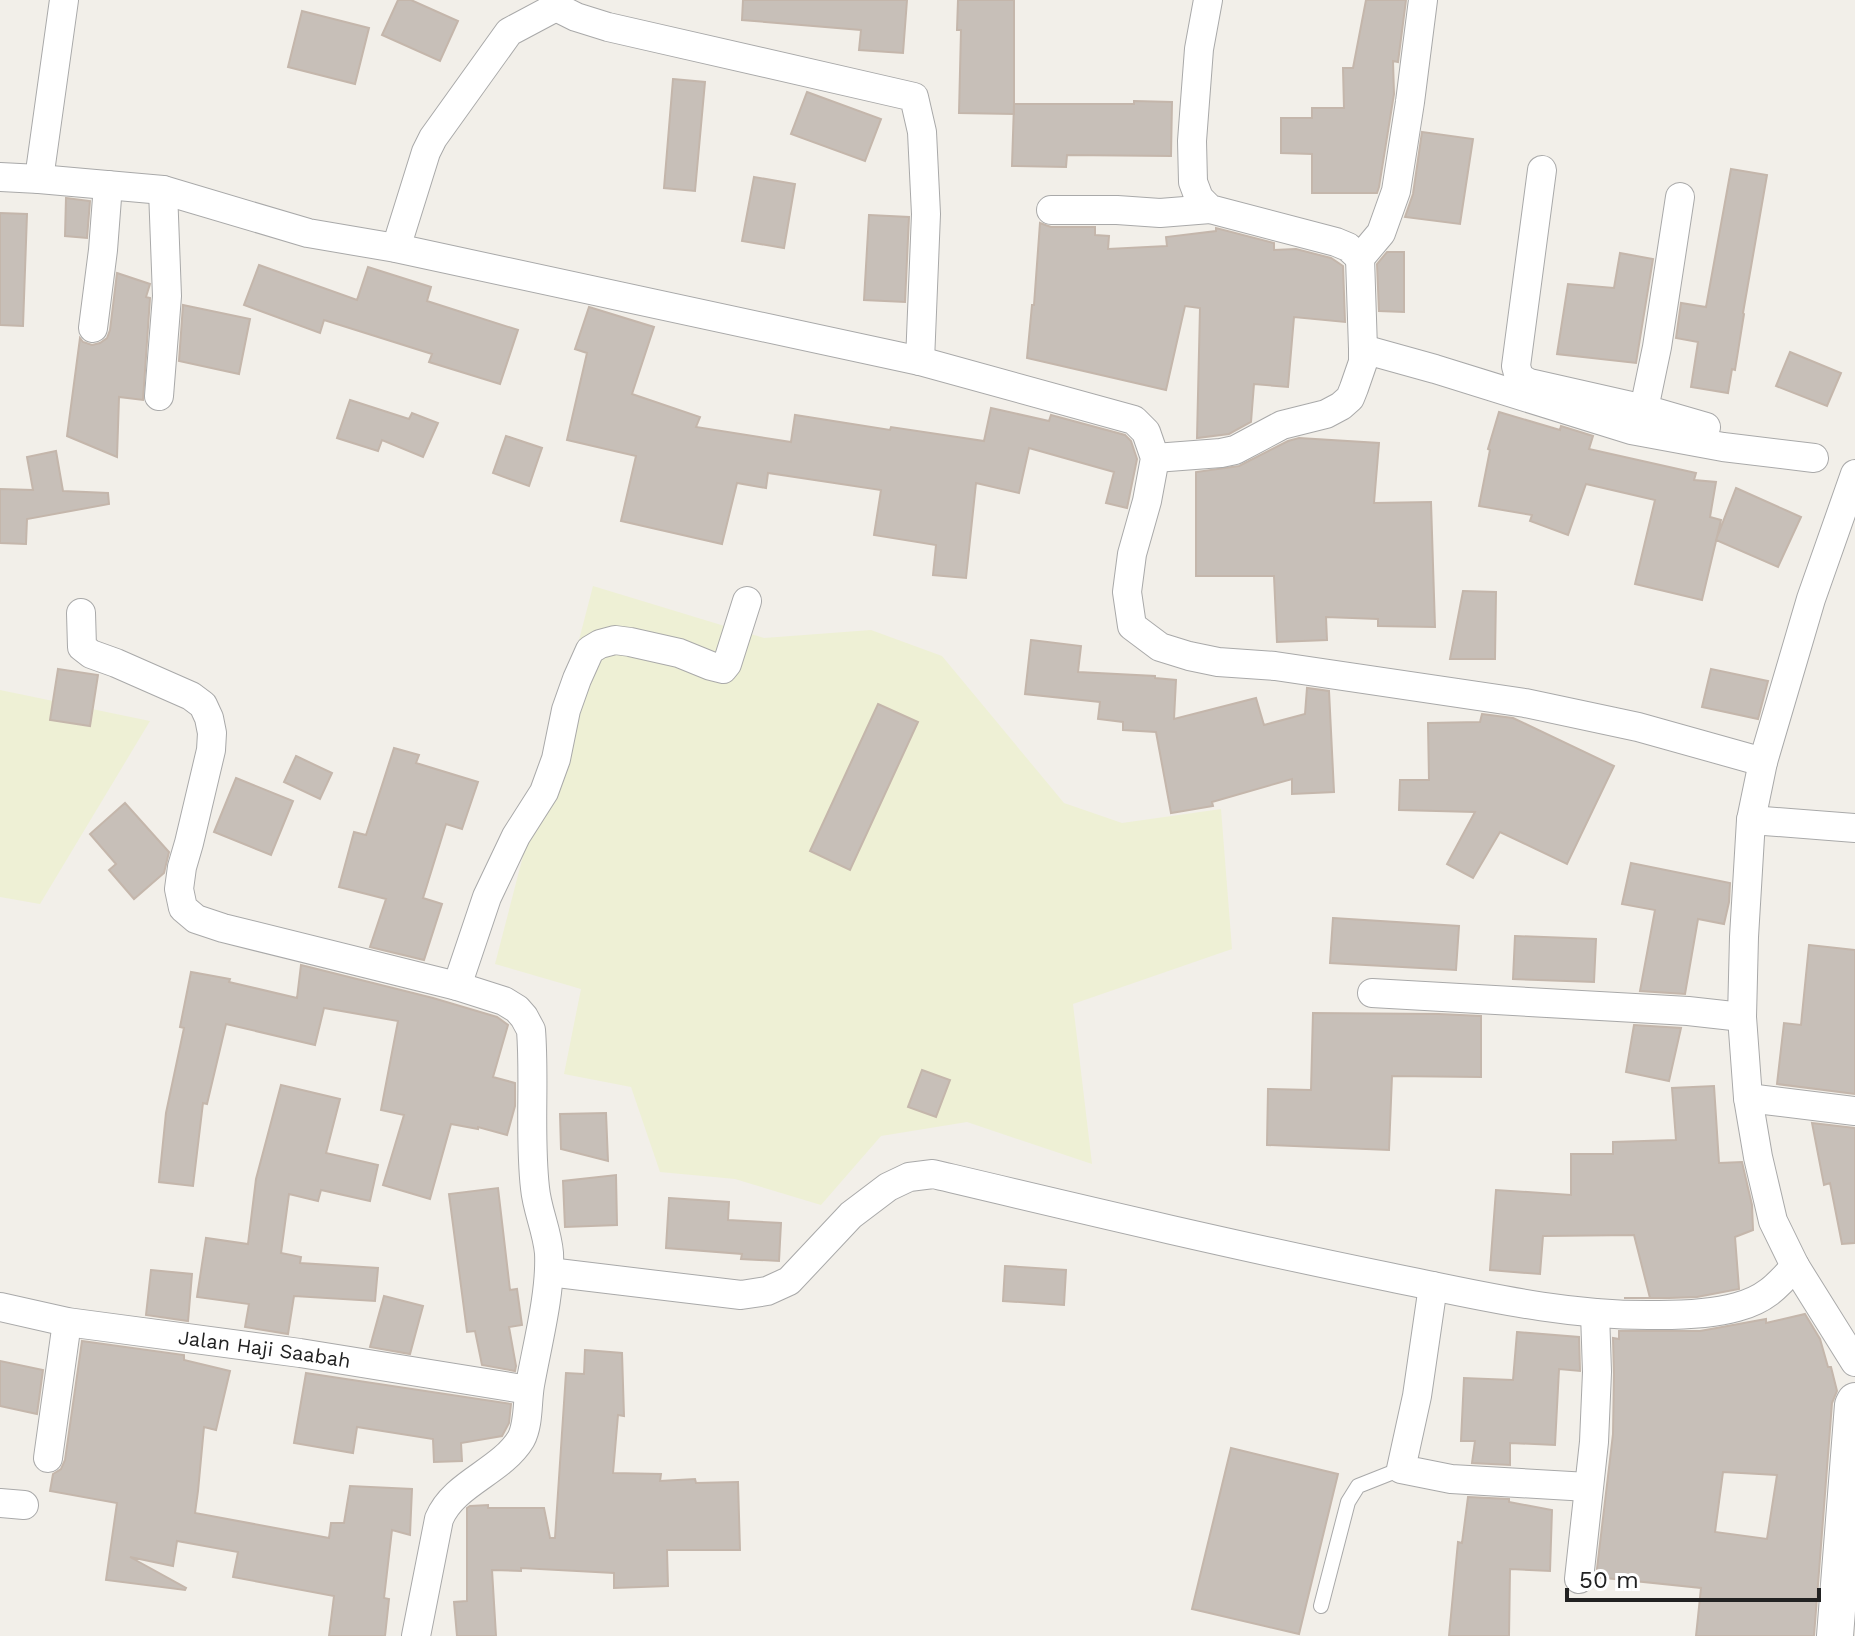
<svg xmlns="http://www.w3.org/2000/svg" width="1855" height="1636" viewBox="0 0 1855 1636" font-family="'Work Sans',sans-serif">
<rect width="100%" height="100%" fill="#f2efe9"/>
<path fill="#eef0d5" d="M 593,586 L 764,638 L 871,630 L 942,656 L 1064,803 L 1122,823 L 1221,809 L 1232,949 L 1073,1004 L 1092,1164 L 967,1122 L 881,1136 L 821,1205 L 735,1179 L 660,1172 L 631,1087 L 564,1074 L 581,989 L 495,964 Z
M 0,690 L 150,721 L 40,904 L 0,897 Z"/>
<path fill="#c7bfb8" stroke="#c4b6ab" stroke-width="2" fill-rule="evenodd" d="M 398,0 L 411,0 L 458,21 L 440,61 L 382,35 Z
M 743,0 L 907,0 L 903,53 L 859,50 L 861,30 L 742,20 Z
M 958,0 L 1014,0 L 1014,114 L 959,113 L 961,30 L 957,30 Z
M 1366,0 L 1406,0 L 1398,62 L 1393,61 L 1394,94 L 1379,187 L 1377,193 L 1312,193 L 1312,154 L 1281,153 L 1281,118 L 1312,118 L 1312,108 L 1344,108 L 1343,68 L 1353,68 Z
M 302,11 L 369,28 L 355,84 L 288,67 Z
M 673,79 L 705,82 L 695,191 L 664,188 Z
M 807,92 L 881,119 L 865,161 L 791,134 Z
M 1134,101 L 1172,102 L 1171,156 L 1067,155 L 1066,167 L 1012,166 L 1014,104 L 1134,104 Z
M 1422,132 L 1473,139 L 1460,224 L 1405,217 L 1413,194 Z
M 1731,169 L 1767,175 L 1743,313 L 1744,314 L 1735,370 L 1732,369 L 1728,393 L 1691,387 L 1698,342 L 1676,338 L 1681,303 L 1706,307 Z
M 754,177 L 795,184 L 784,248 L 742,241 Z
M 66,198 L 90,201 L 87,238 L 65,236 Z
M 0,213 L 27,214 L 23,326 L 0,325 Z
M 869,215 L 909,217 L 905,302 L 864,300 Z
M 1040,223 L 1051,227 L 1095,227 L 1095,235 L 1109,236 L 1108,249 L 1167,246 L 1166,237 L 1216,231 L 1216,228 L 1274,243 L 1274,250 L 1296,249 L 1331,258 L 1343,266 L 1345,322 L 1294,317 L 1288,387 L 1254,384 L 1251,422 L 1229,434 L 1197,438 L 1200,308 L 1185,306 L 1166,390 L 1027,358 L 1032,305 L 1034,305 Z
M 1387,252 L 1404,252 L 1404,312 L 1379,311 L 1377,264 Z
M 1620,253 L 1653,259 L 1636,363 L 1557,354 L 1568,284 L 1614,288 Z
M 259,265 L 357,300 L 368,267 L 431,287 L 427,301 L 518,330 L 500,384 L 429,362 L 432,354 L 324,320 L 320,333 L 244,305 Z
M 117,273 L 150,284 L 146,297 L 150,298 L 143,400 L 119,397 L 117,457 L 67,436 L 80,338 L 83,342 L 92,345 L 100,343 L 107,338 L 110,330 Z
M 183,305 L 250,319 L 239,374 L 179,361 Z
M 589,307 L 654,327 L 632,394 L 700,417 L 696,427 L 791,442 L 795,415 L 890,430 L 891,427 L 984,441 L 991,408 L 1049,421 L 1051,415 L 1125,435 L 1131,441 L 1137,459 L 1127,508 L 1106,503 L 1114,472 L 1029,448 L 1019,493 L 976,483 L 966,578 L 933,575 L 936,545 L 874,535 L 881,490 L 768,473 L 766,488 L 737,483 L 722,544 L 621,521 L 636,456 L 567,440 L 587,353 L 575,349 Z
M 1790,352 L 1841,373 L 1827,406 L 1776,386 Z
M 350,400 L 409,419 L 412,413 L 438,423 L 423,457 L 382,440 L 378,451 L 337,438 Z
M 1499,412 L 1560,430 L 1561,426 L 1593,436 L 1589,449 L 1696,473 L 1694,480 L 1716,482 L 1710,517 L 1721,520 L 1702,600 L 1635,584 L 1655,500 L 1586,484 L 1568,535 L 1530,521 L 1532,515 L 1479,506 L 1490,450 L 1488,449 Z
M 506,436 L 542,448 L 529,486 L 493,473 Z
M 1299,438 L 1379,443 L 1374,503 L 1431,502 L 1435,627 L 1378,626 L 1378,619 L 1326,617 L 1327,640 L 1277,642 L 1274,576 L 1196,576 L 1196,472 L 1239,466 L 1288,441 Z
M 56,451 L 63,491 L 108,493 L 109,504 L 27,519 L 26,544 L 0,543 L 0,489 L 33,490 L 27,457 Z
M 1736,488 L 1801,517 L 1778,567 L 1716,540 Z
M 1463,591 L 1496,592 L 1495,659 L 1450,659 Z
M 1031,640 L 1081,646 L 1078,672 L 1155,676 L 1155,678 L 1176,680 L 1174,719 L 1256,698 L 1264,725 L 1305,714 L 1307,688 L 1329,691 L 1334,792 L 1292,794 L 1292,779 L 1212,802 L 1213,806 L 1171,813 L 1156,732 L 1123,730 L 1123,722 L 1098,719 L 1100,702 L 1025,694 Z
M 58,669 L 98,675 L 90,726 L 50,720 Z
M 1711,669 L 1768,681 L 1758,719 L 1702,707 Z
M 878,704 L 918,722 L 850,870 L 810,851 Z
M 1482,714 L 1513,718 L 1614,766 L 1567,864 L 1500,832 L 1473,878 L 1447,864 L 1475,812 L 1399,810 L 1400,780 L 1429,780 L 1428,723 L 1480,722 Z
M 394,748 L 419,755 L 416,763 L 478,782 L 462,829 L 446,824 L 423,898 L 442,904 L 424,960 L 370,947 L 386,899 L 339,887 L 354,832 L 366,835 Z
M 296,756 L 332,773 L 320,799 L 284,782 Z
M 236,778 L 293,801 L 271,855 L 214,832 Z
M 125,803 L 169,852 L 164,873 L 134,899 L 109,870 L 116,864 L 90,834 Z
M 1631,863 L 1730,883 L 1729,902 L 1724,924 L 1698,919 L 1685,994 L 1640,991 L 1655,910 L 1622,904 Z
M 1333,918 L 1459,926 L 1456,970 L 1330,963 Z
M 1515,936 L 1596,939 L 1594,982 L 1513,979 Z
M 1809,945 L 1855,950 L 1855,1094 L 1777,1084 L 1784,1023 L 1801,1025 Z
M 301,965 L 433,998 L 497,1017 L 508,1025 L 493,1077 L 515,1083 L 515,1106 L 507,1135 L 478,1127 L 478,1129 L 451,1124 L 430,1199 L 383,1185 L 404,1115 L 381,1110 L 398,1021 L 324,1008 L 315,1045 L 226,1024 L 207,1104 L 203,1103 L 193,1186 L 159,1182 L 166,1113 L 184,1028 L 180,1027 L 191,972 L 230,979 L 229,982 L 297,998 Z
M 1313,1013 L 1439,1014 L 1481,1016 L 1481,1077 L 1392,1076 L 1389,1150 L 1267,1145 L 1268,1089 L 1311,1090 Z
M 1634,1025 L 1681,1028 L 1669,1081 L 1626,1072 Z
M 922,1070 L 950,1080 L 936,1117 L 908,1107 Z
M 281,1085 L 340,1099 L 326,1153 L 378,1165 L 370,1201 L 321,1190 L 318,1201 L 289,1194 L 281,1253 L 301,1257 L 300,1263 L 378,1268 L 375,1301 L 294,1296 L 288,1334 L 245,1327 L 249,1304 L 197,1297 L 206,1238 L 248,1244 L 256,1179 Z
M 1714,1086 L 1719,1163 L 1742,1162 L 1752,1205 L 1753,1230 L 1735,1237 L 1739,1289 L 1697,1297 L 1669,1298 L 1624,1298 L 1650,1298 L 1634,1235 L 1543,1236 L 1540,1274 L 1490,1270 L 1496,1190 L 1571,1195 L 1571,1154 L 1613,1154 L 1613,1142 L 1676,1140 L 1672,1088 Z
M 606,1113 L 608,1161 L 561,1149 L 560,1114 Z
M 1812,1123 L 1855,1128 L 1855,1243 L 1842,1244 L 1830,1183 L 1824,1185 Z
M 616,1175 L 617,1225 L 565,1227 L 563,1181 Z
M 498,1188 L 510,1290 L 517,1289 L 522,1325 L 509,1327 L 516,1366 L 515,1371 L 482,1365 L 475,1331 L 467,1332 L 449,1194 Z
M 669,1198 L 729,1202 L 728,1220 L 781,1223 L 779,1261 L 741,1259 L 742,1254 L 666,1248 Z
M 1005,1266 L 1066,1270 L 1064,1305 L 1003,1301 Z
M 151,1270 L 192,1274 L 188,1321 L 146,1315 Z
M 384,1296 L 423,1306 L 410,1354 L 370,1347 Z
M 1805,1314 L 1820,1339 L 1828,1367 L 1831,1367 L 1837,1391 L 1832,1403 L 1814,1636 L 1696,1636 L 1701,1588 L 1596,1577 L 1613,1434 L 1614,1374 L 1613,1338 L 1619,1339 L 1619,1331 L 1700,1331 L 1766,1319 L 1766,1323 ZM 1723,1472 L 1777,1475 L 1767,1539 L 1715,1532 Z
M 1517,1332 L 1579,1337 L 1580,1371 L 1559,1369 L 1555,1445 L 1510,1443 L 1510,1465 L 1472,1463 L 1475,1441 L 1461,1441 L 1464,1378 L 1513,1380 Z
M 82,1341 L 184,1355 L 184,1360 L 230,1371 L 216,1430 L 204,1427 L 198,1491 L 195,1513 L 329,1538 L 331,1523 L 344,1523 L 350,1486 L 412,1489 L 410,1535 L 392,1530 L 384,1598 L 389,1599 L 385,1636 L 329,1636 L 334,1596 L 233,1577 L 238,1552 L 177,1541 L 173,1566 L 130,1557 L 186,1588 L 185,1590 L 106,1580 L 117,1503 L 50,1491 L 53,1474 L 61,1469 L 65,1460 Z
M 585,1350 L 622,1353 L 624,1416 L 618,1415 L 613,1473 L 661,1474 L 660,1481 L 695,1479 L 696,1483 L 738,1482 L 740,1550 L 667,1550 L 668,1586 L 614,1588 L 614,1573 L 521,1568 L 521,1571 L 492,1570 L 496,1636 L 457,1636 L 454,1602 L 467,1601 L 467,1508 L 470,1506 L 488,1505 L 488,1508 L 544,1508 L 550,1538 L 555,1538 L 566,1373 L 584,1374 Z
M 0,1361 L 43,1370 L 37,1414 L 0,1406 Z
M 306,1373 L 511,1404 L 509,1423 L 502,1436 L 461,1443 L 462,1461 L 434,1462 L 433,1439 L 357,1427 L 353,1453 L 294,1443 Z
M 1231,1448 L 1338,1474 L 1299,1634 L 1192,1609 Z
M 1468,1497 L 1509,1499 L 1509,1502 L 1552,1510 L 1550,1571 L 1510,1569 L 1509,1636 L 1449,1636 L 1458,1542 L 1462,1543 Z"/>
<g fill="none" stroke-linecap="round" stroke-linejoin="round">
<defs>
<path id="service" d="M 1321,1606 L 1348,1502 L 1358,1486 L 1401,1469"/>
<g id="minor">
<path d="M 559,0 L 556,7 L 576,17 L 608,27 L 914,97 L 922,132 L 926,214 L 920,361"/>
<path d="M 1208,0 L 1199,49 L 1192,141 L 1193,182 L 1199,198 L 1210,209 L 1336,242 L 1348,247 L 1360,258"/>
<path d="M 1542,170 L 1516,366 L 1519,377 L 1529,383 L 1644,409"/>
<path d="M 0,177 L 39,179 L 163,190 L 308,233 L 396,248 L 920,361 L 1134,420 L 1146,432 L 1155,458 L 1147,501 L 1132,554 L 1127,592 L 1132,626 L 1160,647 L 1189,656 L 1218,662 L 1275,666 L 1525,703 L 1638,727 L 1763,762"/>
<path d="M 39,179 L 64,0"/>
<path d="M 1680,197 L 1657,347 L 1644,409 L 1706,427"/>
<path d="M 1051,210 L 1117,210 L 1160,213 L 1210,209"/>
<path d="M 396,248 L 426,152 L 433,138 L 509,32 L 556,7"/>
<path d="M 93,328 L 103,250 L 108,185"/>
<path d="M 1363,349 L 1360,258 L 1381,233 L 1396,191 L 1410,102 L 1423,0"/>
<path d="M 159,396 L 167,296 L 163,190"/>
<path d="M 1155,458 L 1221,453 L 1235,450 L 1282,425 L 1326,414 L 1341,406 L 1350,398 L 1354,388 L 1363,362 L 1363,349 L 1435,369 L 1631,430 L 1723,447 L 1814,458"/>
<path d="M 1855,474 L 1811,599 L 1763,762 L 1751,820 L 1744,937 L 1742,1017 L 1748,1098 L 1758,1157 L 1773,1221 L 1795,1266 L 1855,1362"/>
<path d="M 81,613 L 82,647 L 91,654 L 116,663 L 191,696 L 203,705 L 209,718 L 212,733 L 211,750 L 189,843 L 182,867 L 179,889 L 183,908 L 196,919 L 223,928 L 457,986 L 504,1001 L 517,1009 L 524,1017 L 531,1030 C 535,1082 529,1135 535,1188 C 537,1210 547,1230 549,1253 C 551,1293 537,1345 530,1385 C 527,1402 529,1424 521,1439 C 501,1472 454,1483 439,1519 L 416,1636"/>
<path d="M 1751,820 L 1855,828"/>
<path d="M 457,986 L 487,897 L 516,836 L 544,792 L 556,759 L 566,710 L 577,679 L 590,650 L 600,644 L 615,640 L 630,642 L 679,653 L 711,666 L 723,669 L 727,664 L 747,601"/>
<path d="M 1372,993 L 1688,1011 L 1742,1017"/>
<path d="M 1748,1098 L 1855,1111"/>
<path d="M 549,1272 L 741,1295 L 767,1291 L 789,1281 L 851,1215 L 888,1187 L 909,1177 L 933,1174 C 1085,1210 1236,1246 1389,1277 C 1478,1295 1567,1317 1659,1315 C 1685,1315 1712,1314 1737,1307 C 1764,1300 1777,1287 1795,1266"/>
<path d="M 1433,1286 L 1417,1396 L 1401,1469 L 1451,1479 L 1588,1487"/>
<path id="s1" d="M 0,1307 L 67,1322 L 300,1353 L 529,1390"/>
<path d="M 48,1458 L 67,1322"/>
<path d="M 0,1503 L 24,1505"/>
<path d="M 1579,1579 L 1594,1442 L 1597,1372 L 1595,1313"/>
</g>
<path id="tertiary" d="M 1835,1636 L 1853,1405 L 1855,1401"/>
</defs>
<use href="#service" stroke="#a9a9a9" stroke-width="16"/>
<use href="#minor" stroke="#a9a9a9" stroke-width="30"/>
<use href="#tertiary" stroke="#a9a9a9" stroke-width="38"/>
<use href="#service" stroke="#fff" stroke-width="14"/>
<use href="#minor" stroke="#fff" stroke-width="28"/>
<use href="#tertiary" stroke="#fff" stroke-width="36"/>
</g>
<g text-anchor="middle" stroke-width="6" stroke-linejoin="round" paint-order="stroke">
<g font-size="20" fill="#222" stroke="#fff">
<text dy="7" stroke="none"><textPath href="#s1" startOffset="268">Jalan Haji Saabah</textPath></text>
</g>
</g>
<path d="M1567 1588v12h252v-12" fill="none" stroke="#222222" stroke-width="4"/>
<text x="1579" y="1588" font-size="24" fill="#222222" stroke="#ffffff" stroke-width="6" paint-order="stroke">50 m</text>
</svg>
